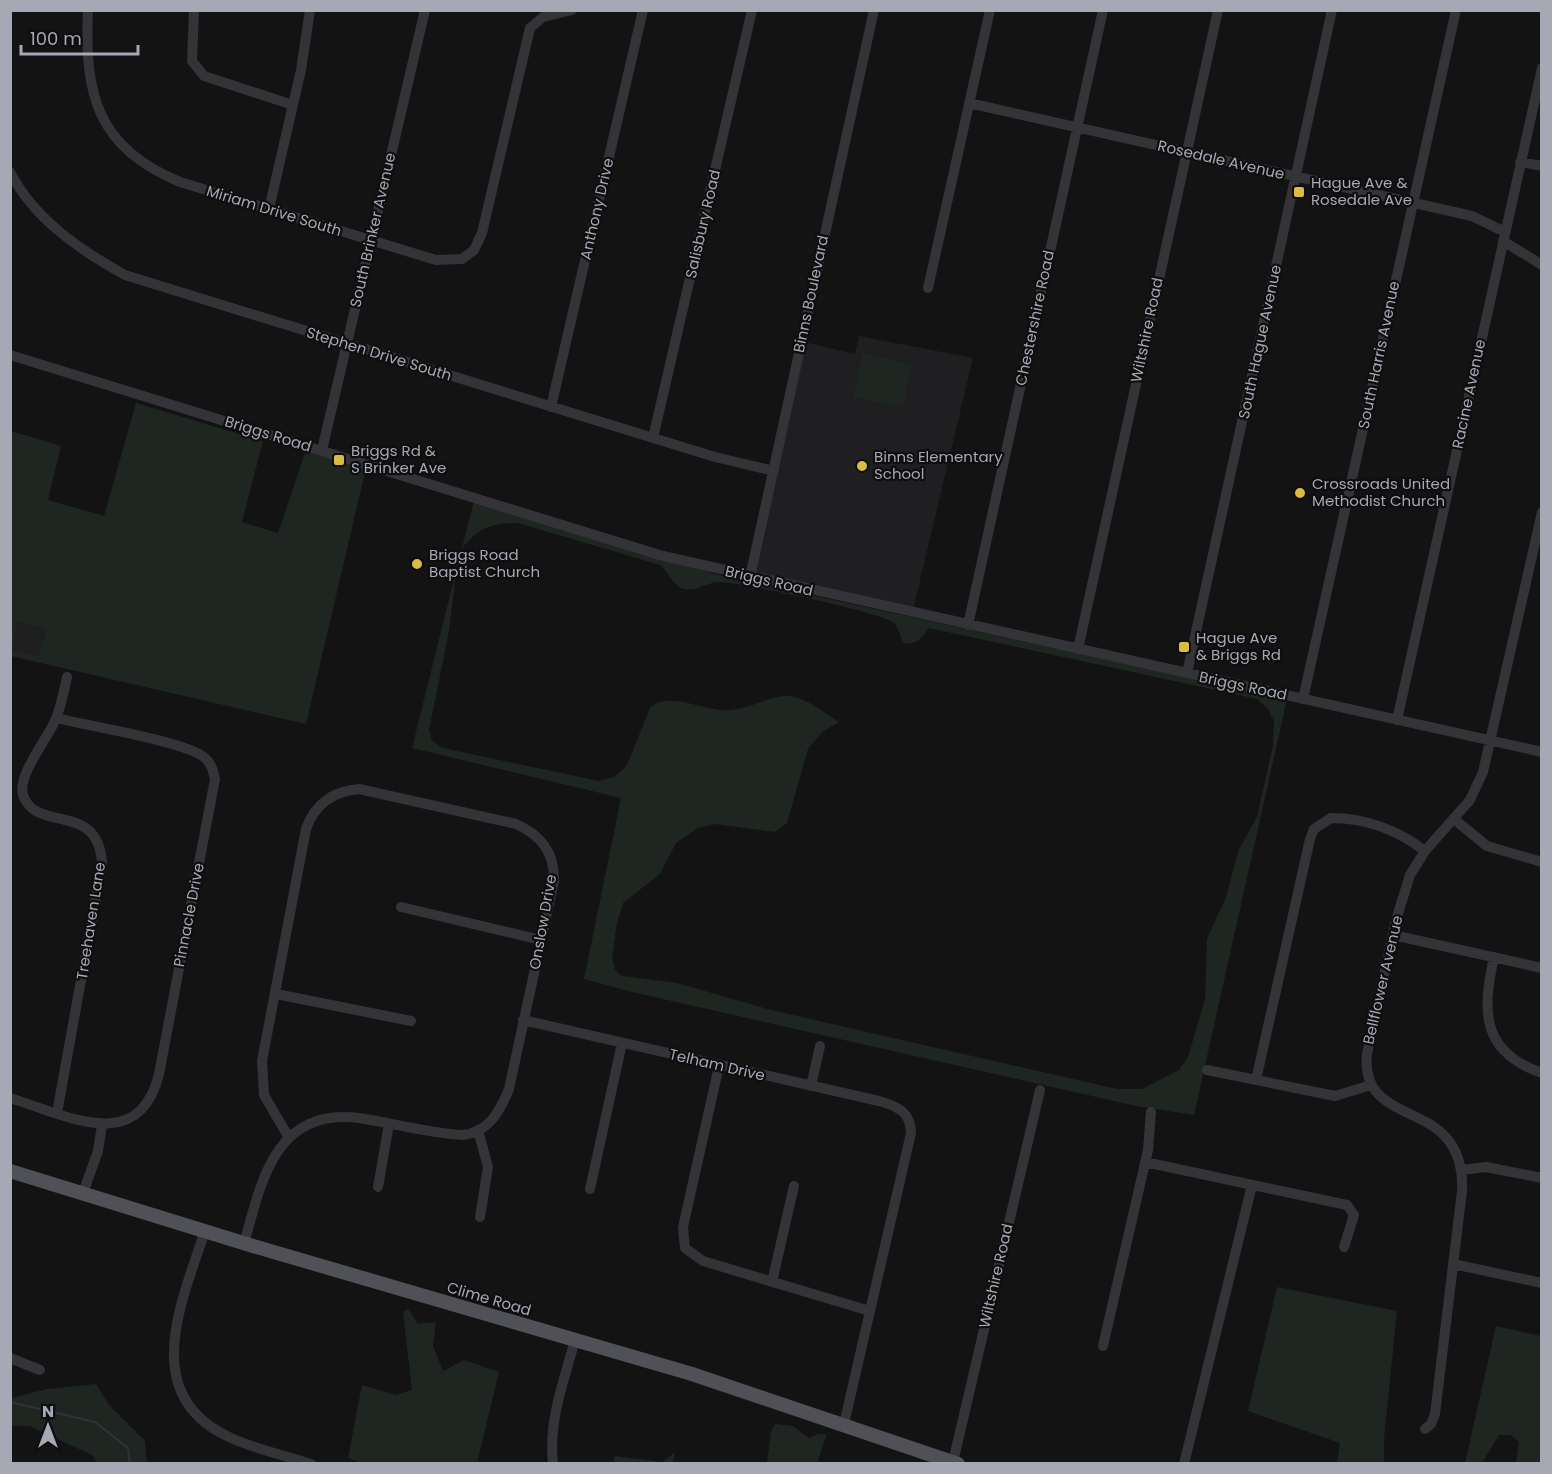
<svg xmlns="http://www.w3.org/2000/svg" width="1552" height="1474" viewBox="0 0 1552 1474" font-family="Poppins,sans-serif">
<rect width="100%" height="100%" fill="#131314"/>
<path fill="#1f1f21" d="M 859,336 L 973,358 L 913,610 L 752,573 L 804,342 L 855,354 Z
M 18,622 L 46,629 L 39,657 L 11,650 Z"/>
<path fill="#1f2621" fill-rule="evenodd" d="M 863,353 L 912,365 L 903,408 L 853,397 Z
M 136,403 L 263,441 L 242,522 L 278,533 L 306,450 L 366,468 L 306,724 L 11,656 L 11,431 L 61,446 L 48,500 L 104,516 ZM 18,622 L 46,629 L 39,656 L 12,650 Z
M 474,501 L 719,575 L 1287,699 L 1194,1115 L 1136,1106 L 632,992 L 584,979 L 621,798 L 412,748 L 456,571 L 449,631 L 429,730 L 432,741 L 443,748 L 599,781 L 616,776 L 627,765 L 650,708 C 666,691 701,709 722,710 C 746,712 772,694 790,696 C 807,698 824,713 839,722 L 822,732 L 808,749 L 787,823 L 775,832 L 714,824 L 698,828 L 676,843 L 660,874 L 623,903 L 617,923 L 612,958 L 615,970 L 622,976 L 677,983 L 771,1010 L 1117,1089 L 1142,1089 L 1179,1070 L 1188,1057 L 1205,999 L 1207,939 L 1226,897 L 1239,849 L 1257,817 L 1273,745 L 1274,721 L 1268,709 L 1257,699 L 929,628 C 921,639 917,645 903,643 C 901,637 898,627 894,623 C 882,612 742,583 720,582 C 707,581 695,594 681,588 C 672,584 668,571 660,565 L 518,523 C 489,524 481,527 462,548 Z
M 1277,1287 L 1397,1311 L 1384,1438 L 1384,1463 L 1337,1463 L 1340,1443 L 1248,1411 Z
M 408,1309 L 418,1324 L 436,1322 L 433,1346 L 443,1371 L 464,1360 L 499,1372 L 477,1463 L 365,1464 L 348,1458 L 362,1385 L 396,1395 L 412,1390 L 403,1312 Z
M 1496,1326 L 1541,1336 L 1541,1463 L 1516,1463 L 1519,1442 L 1511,1435 L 1499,1435 L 1482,1463 L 1465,1463 Z
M 96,1384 L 109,1405 L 145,1441 L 147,1463 L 97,1463 L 92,1455 L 30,1426 L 11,1426 L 11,1398 L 47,1389 Z
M 775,1424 L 793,1426 L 809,1438 L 818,1434 L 827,1434 L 817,1463 L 767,1463 L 771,1431 Z
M 675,1452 L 673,1463 L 613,1463 L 615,1456 L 663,1462 Z"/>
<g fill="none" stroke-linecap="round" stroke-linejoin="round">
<path stroke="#2e333b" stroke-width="2" d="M 10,1402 L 95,1422 L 128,1448 L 130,1464"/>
<path stroke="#343438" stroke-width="10" d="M 88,10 C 84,94 97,148 180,182 L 436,260 L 462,259 L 474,250 L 482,233 L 530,28 L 543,17 L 572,10
M 194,10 L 192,61 L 204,76 L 293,105
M 969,103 L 1472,216 L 1505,232
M 1520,162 L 1542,166
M 10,172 C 34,219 80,250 125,275 L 715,457 L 774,471
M 269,209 L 301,70 L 310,10
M 1503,241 L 1542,265
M 928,288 L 990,10
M 10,355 L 663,556 L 1542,752
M 551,407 L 643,10
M 653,438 L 752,10
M 322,450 L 425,10
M 750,577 L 874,10
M 968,625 L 1103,10
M 1078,649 L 1218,10
M 1187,673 L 1332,10
M 1303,699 L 1456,10
M 1397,720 L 1542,68
M 1455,820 L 1487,846 L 1542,862
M 401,907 L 541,940
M 1393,935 L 1542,968
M 1494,957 C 1482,1011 1481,1052 1542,1073
M 276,994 L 411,1021
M 523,1020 L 879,1101 C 897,1106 911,1112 911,1133 L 844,1424
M 719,1066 L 683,1227 L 685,1248 L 703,1261 L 870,1311
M 1207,1070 L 1335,1096 L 1371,1085
M 1256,1080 L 1310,839 L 1314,829 L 1331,818 C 1365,818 1398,830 1425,851
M 811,1086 L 820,1046
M 10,1098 C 66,1115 139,1156 159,1074 L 215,779 C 213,771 212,764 205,758 C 189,742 84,725 56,718
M 57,1113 L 102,864 C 99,800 36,834 23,795 C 17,776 47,739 55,721 C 61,707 64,691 67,677
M 478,1130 L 488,1167 L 480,1217
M 1145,1162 L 1347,1205 L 1354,1215 L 1344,1247
M 1461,1170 L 1486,1167 L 1542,1178
M 378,1187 L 389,1124
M 590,1189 L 622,1043
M 83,1193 L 98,1151 L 102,1125
M 205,1231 C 182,1301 138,1395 229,1437 C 254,1449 284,1455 311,1464
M 244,1244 C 261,1182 275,1107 359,1118 C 393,1123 428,1133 463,1135 C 489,1132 500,1111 509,1089 L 554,881 C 555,853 541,835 516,824 L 359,789 C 333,791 315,804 306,829 L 262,1061 L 264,1095 L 288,1136
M 1453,1264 L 1542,1283
M 772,1282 L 794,1186
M 1103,1346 L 1148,1150 L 1151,1112
M 10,1358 L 40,1370
M 1425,1429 L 1431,1424 L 1435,1414 L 1462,1191 C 1466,1093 1359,1133 1367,1054 L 1396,920 L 1410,875 L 1425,851 L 1470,800 L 1483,772 L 1542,512
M 953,1462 L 1040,1090
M 553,1464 C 548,1421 564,1381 575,1340
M 1184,1464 L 1252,1185"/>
<path stroke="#505157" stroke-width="14" d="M 10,1171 L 253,1246 L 692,1374 L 958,1464"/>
</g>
<g fill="#dbbc43" stroke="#0e0e0f" stroke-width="2">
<rect x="1293" y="186" width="12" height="12" rx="3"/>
<rect x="333" y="454" width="12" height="12" rx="3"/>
<circle cx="862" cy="466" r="6"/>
<circle cx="1300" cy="493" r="6"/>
<circle cx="417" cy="564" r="6"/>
<rect x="1178" y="641" width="12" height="12" rx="3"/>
</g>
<g text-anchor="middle" stroke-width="4.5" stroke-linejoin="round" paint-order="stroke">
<g font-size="15" fill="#a6a8b3" stroke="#0e0e0f">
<text transform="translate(1221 160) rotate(13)" y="5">Rosedale Avenue</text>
<text transform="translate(597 209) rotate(-77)" y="5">Anthony Drive</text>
<text transform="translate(274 211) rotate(17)" y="5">Miriam Drive South</text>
<text transform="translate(703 224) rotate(-77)" y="5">Salisbury Road</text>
<text transform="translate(373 230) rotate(-77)" y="5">South Brinker Avenue</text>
<text transform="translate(811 294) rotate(-78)" y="5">Binns Boulevard</text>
<text transform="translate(1035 318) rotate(-78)" y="5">Chestershire Road</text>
<text transform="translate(1147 330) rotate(-78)" y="5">Wiltshire Road</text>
<text transform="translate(1260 342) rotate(-78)" y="5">South Hague Avenue</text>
<text transform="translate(379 354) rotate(17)" y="5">Stephen Drive South</text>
<text transform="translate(1379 355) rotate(-78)" y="5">South Harris Avenue</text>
<text transform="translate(1469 394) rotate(-78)" y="5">Racine Avenue</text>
<text transform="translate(268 434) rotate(17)" y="5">Briggs Road</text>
<text transform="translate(769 581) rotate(13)" y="5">Briggs Road</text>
<text transform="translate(1243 686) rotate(12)" y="5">Briggs Road</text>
<text transform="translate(189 915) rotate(-79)" y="5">Pinnacle Drive</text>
<text transform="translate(91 921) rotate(-81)" y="5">Treehaven Lane</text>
<text transform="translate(543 922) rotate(-80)" y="5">Onslow Drive</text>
<text transform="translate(1383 980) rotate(-77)" y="5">Bellflower Avenue</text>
<text transform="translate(717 1065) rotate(13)" y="5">Telham Drive</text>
<text transform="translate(996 1276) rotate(-77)" y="5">Wiltshire Road</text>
<text transform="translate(489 1299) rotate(16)" y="5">Clime Road</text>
</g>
<g font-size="15" fill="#a6a8b3" stroke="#0e0e0f" text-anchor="start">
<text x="1311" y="188">Hague Ave &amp;<tspan x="1311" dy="17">Rosedale Ave</tspan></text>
<text x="351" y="456">Briggs Rd &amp;<tspan x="351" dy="17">S Brinker Ave</tspan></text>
<text x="874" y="462">Binns Elementary<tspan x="874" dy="17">School</tspan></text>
<text x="1312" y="489">Crossroads United<tspan x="1312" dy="17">Methodist Church</tspan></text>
<text x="429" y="560">Briggs Road<tspan x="429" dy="17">Baptist Church</tspan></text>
<text x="1196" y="643">Hague Ave<tspan x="1196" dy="17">&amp; Briggs Rd</tspan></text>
</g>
</g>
<rect width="1552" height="1474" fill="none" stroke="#a6a8b3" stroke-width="24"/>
<g transform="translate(48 1426)" stroke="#0e0e0f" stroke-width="4.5" paint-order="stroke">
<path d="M0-4.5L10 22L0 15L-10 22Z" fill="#a6a8b3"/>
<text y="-9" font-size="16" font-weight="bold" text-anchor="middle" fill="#a6a8b3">N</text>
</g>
<path d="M21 45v9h117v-9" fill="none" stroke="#a6a8b3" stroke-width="3"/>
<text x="30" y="45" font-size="18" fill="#a6a8b3" stroke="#0e0e0f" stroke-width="4.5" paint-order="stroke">100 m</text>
</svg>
